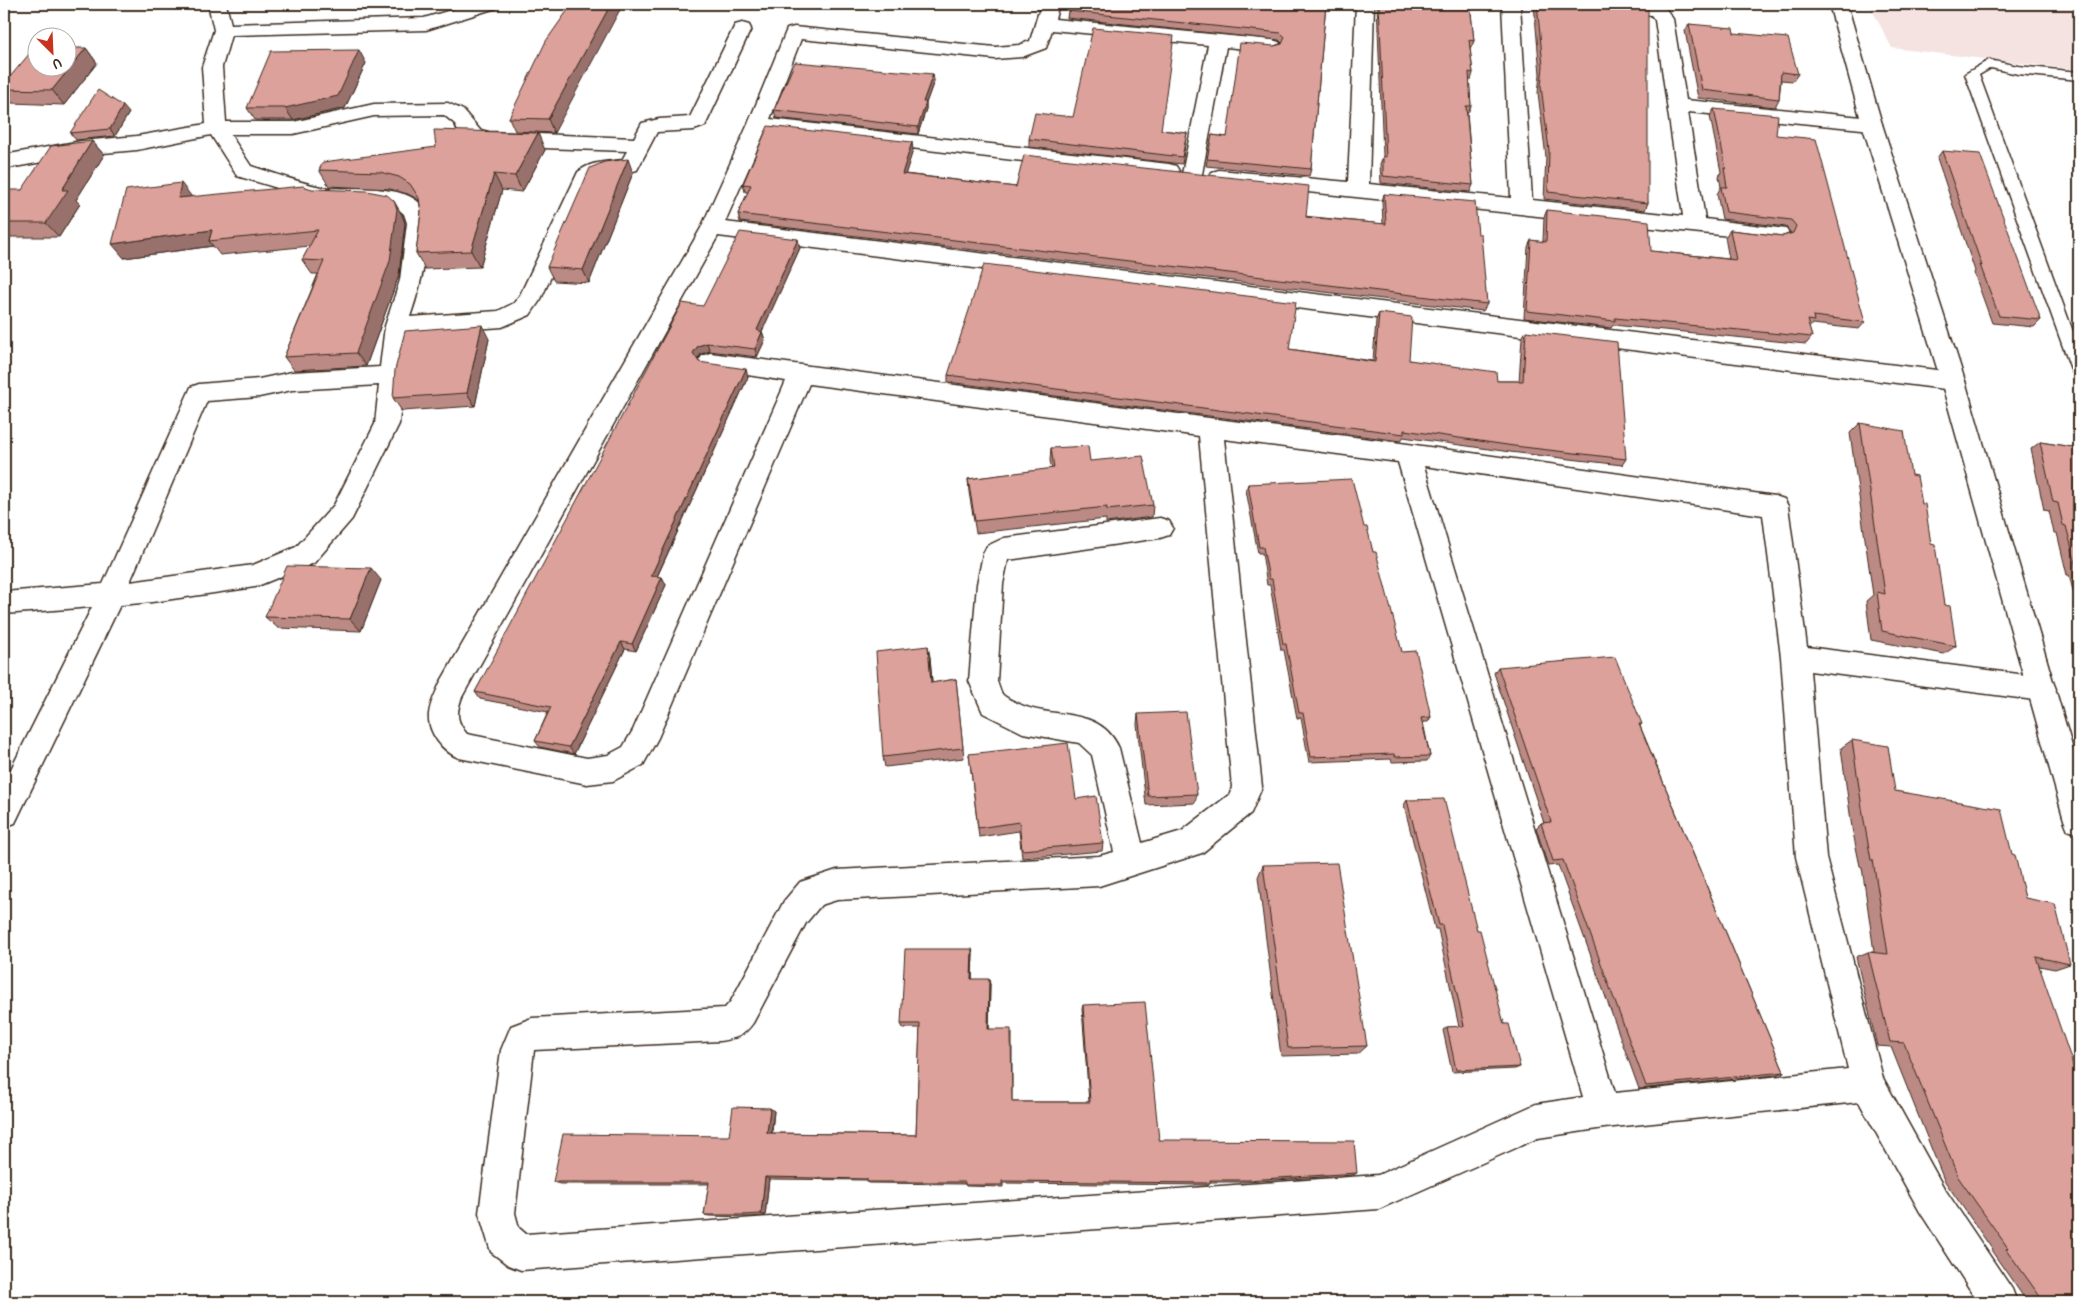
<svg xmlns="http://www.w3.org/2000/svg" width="2083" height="1306" viewBox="0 0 2083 1306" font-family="'Patrick Hand',sans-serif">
<rect width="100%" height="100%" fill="#fff"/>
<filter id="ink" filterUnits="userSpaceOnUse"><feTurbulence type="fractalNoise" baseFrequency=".02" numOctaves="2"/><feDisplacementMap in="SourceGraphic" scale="10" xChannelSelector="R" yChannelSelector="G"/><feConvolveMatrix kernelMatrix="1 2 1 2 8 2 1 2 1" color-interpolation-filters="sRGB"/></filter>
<g filter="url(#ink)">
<path fill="#f4e3e1" d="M 1869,4 L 2079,4 L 2079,70 L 1892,48 Z"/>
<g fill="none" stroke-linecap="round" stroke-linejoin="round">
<defs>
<path id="lane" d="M 1989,60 L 2018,66 L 2079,72 L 2079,80 L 2018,74 L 1991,68 L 1979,75 L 2079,348 L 2079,375 L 2073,373 L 2071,369 L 1965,74 Z"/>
<path id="street" d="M 208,4 L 226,4 L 231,24 L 424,18 L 471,4 L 498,4 L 496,8 L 426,30 L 231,35 L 222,67 L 226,122 L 293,122 L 374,104 L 448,103 L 463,110 L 480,130 L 489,132 L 634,138 L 642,123 L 659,119 L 690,117 L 735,25 L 742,23 L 749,25 L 751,29 L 705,126 L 694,130 L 657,132 L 637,170 C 623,174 605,172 594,181 L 541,299 L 530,315 L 502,327 L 407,334 L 399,424 L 352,519 L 314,563 L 255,587 L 152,602 L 120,605 L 15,823 L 4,827 L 4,783 L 92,607 L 4,614 L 4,592 L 103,584 L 191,387 L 199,384 L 259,379 L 292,372 L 380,367 L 385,326 L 400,280 L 407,223 L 404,214 L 396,207 L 376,203 L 321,201 L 237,176 L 211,135 L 137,150 L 81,155 L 4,169 L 4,155 L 81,141 L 137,136 L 206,124 L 202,67 L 214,30 ZM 444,115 L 455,124 L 459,134 L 466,140 L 489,146 L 627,151 L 622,160 C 606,162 591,161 578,172 L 520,295 L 514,303 L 498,311 L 410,317 C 418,294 438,226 422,206 C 412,193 393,191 377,189 C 359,187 339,190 321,187 C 297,182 274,173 251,166 L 230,134 L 293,134 L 374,116 ZM 379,385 L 375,424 L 334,505 L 296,547 L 253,565 L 130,582 L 207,401 L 259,397 L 292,390 Z
M 1041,4 L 1059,4 L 1055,19 L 1272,40 L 1279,42 L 1282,46 L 1279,50 L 1272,52 L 1226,47 L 1202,174 L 1199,179 L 1192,181 L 1185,179 L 1182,174 L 1208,45 L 1052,30 L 1046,48 L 1022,57 L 995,59 L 801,39 L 770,119 L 1169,164 L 1176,166 L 1179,171 L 1176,176 L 1169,178 L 765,131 L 725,222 L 1953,372 L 1961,375 L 1965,381 L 1961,387 L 1953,390 L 718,236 L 462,697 C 456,713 456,721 467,734 L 587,758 L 608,755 L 623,747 L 633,730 L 786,381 L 702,368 L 698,362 L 702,356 L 710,353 L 1408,444 L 1775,496 L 1784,499 L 1788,506 L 1807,647 L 2042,677 L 2052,680 L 2056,689 L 2052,698 L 2042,701 L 1810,671 L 1826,857 L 1883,1078 L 1944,1188 L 2012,1289 L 2017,1302 L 1978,1302 L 1920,1212 L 1859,1102 L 1604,1128 L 1538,1138 L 1379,1209 L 521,1270 L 508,1265 L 491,1252 L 479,1213 L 501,1050 L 511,1026 L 532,1018 L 725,1008 L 731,1001 L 784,901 L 800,882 L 837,870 L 1099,856 L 1114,852 L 1092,755 L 1079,743 L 1023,733 L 983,713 L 969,681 L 977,584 L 983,554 L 987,546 L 1004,538 L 1160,518 L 1169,521 L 1173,528 L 1169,535 L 1160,538 L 1008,560 L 1003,584 L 997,681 C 999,685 1000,692 1003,695 C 1006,698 1013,701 1017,703 C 1052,721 1099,704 1119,748 L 1142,843 L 1182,831 L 1230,794 L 1232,787 L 1199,436 L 809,384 L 658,738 L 643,765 L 613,781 L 587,784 L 459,758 C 443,752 427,732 429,714 C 430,703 436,693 440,683 L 701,228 L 748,124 L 787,29 L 794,27 L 995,47 L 1019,45 L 1030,41 ZM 1224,439 L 1398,462 L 1583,1097 L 1536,1104 L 1378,1175 L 526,1234 L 519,1228 L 515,1213 L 534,1050 L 720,1041 C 736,1038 743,1037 753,1023 L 806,923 L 821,905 L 837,900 L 1099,886 L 1202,853 L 1251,813 L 1262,787 ZM 1424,466 L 1763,515 L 1781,657 L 1796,857 L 1848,1069 L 1615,1093 Z
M 1356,4 L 1374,4 L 1369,184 L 1511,198 L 1502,4 L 1520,4 L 1532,200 L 1683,216 L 1655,20 L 1651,15 L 1604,8 L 1602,4 L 1652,4 L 1664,6 L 1673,19 L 1686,100 L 1872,118 L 1879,119 L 1882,124 L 1879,129 L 1872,130 L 1688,112 L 1705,219 L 1786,229 L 1789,234 L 1786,239 L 1778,241 L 1212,182 L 1209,177 L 1212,172 L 1219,170 L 1348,182 Z"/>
<path id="secondary" d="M 1829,4 L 1847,4 L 1882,124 L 1965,381 L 2079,770 L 2079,834 L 2068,830 L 2064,820 L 1941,381 L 1862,124 Z"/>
</defs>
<use href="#lane" stroke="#3b2a1e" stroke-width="3"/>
<use href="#street" stroke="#3b2a1e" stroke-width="3"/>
<use href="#secondary" stroke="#3b2a1e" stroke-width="3"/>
<use href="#lane" fill="#fff" fill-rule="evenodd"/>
<use href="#street" fill="#fff" fill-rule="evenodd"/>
<use href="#secondary" fill="#fff" fill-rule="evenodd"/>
</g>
<path fill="#bc8a84" stroke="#3b2a1e" d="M 572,4 L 554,133 L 515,131 L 509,118 Z
M 1326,4 L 1311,169 L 1309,176 L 1206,166 L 1212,135 L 1227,137 L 1274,46 L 1282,43 L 1279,40 L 1067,18 L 1068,11 Z
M 1377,4 L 1470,4 L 1474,41 L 1471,48 L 1470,48 L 1473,73 L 1471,80 L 1469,80 L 1471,106 L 1468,113 L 1467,113 L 1473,185 L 1470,192 L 1381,183 L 1380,164 L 1383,156 Z
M 1534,4 L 1616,4 L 1648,203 L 1645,210 L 1544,199 L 1546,157 L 1538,93 L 1540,74 Z
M 1689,24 L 1734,33 L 1798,74 L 1793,81 L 1781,80 L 1779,99 L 1775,107 L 1698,98 L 1685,31 Z
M 86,48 L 97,63 L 64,105 L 12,103 L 4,93 L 4,84 Z
M 366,63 L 345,108 L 293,120 L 255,120 L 247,108 Z
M 933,74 L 934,81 L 926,103 L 926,109 L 918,134 L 776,118 L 774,110 Z
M 1714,109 L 1776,135 L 1865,322 L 1859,329 L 1812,324 L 1809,328 L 1812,337 L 1806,344 L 1613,325 L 1611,328 L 1524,318 L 1528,247 L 1531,240 L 1543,242 L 1544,217 L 1547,210 L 1651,251 L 1729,259 L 1725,237 L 1730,230 L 1783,236 L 1791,233 L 1786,227 L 1722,219 L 1717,194 L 1721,187 L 1719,176 L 1721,172 L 1710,116 Z
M 129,113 L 115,136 L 76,140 L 70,133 Z
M 1162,130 L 1187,133 L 1182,164 L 1029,147 L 1029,139 Z
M 92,141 L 104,155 L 76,200 L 80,204 L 59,237 L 4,237 L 4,193 L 22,190 Z
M 545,150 L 522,192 L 502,190 L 480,267 L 425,269 L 416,253 L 421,212 L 419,200 L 408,194 L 390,189 L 329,186 L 319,170 Z
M 913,150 L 905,174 L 1016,187 L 1383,224 L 1382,201 L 1384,194 L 1478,234 L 1487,304 L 1483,311 L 740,222 L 738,214 L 748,192 L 745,192 L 743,184 Z
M 1942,151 L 2041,320 L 2034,327 L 1992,323 L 1974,273 L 1975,271 L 1937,158 Z
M 633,173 L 589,283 L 554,281 L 547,267 Z
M 192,197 L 402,215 L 405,223 L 399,275 L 366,366 L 294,370 L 284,357 L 318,274 L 312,274 L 302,260 L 310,246 L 220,255 L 213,246 L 124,258 Z
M 800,248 L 762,331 L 765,340 L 757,357 L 710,351 L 701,354 L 698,360 L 699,362 L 748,377 L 657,577 L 662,577 L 666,585 L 636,651 L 625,649 L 574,754 L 540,747 L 535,741 L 548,712 L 480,699 L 475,692 L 703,306 Z
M 1379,313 L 1409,360 L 1497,381 L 1519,381 L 1522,338 L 1526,331 L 1626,459 L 1622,465 L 1510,452 L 1403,437 L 1401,441 L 948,382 L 948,375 L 1289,349 L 1373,361 L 1376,320 Z
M 489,339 L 475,406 L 402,411 L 393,398 Z
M 1860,423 L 1911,475 L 1922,504 L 1944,605 L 1956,646 L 1944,654 L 1871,640 L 1866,601 L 1873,595 L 1850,433 Z
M 2040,442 L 2079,448 L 2079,599 L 2075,598 L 2069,575 L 2067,575 L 2057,533 L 2054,533 L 2049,511 L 2044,510 L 2031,449 Z
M 1051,448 L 1090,461 L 1153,505 L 1152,517 L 1106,523 L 1106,519 L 976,533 L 969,492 L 968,479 L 1052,469 L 1050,461 Z
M 1248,484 L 1364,527 L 1373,552 L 1402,652 L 1431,717 L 1428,722 L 1423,722 L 1430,756 L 1427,761 L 1392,762 L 1391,759 L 1309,762 L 1301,718 L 1297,718 L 1284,650 L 1281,650 L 1270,585 L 1267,585 L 1262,553 L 1258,553 L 1246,490 Z
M 381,580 L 361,631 L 278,628 L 265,617 Z
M 930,657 L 932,683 L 956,679 L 964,758 L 885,767 L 883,757 Z
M 1498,667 L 1642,724 L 1640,726 L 1784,1072 L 1776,1075 L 1639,1089 L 1558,865 L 1548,866 L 1536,828 L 1541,823 L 1544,823 L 1494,673 Z
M 1138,714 L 1197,794 L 1195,803 L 1146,805 L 1137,724 Z
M 1852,740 L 1895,791 L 2012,854 L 2025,898 L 2070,964 L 2055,969 L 2039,966 L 2079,1302 L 2027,1302 L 1991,1250 L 1992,1249 L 1944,1180 L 1891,1047 L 1877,1046 L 1856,957 L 1868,952 L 1874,952 L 1862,867 L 1860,866 L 1852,828 L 1841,748 Z
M 969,754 L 1076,799 L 1103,843 L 1102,851 L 1022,858 L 1019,831 L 979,837 Z
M 1407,800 L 1477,930 L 1504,1024 L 1520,1067 L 1515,1069 L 1452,1072 L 1443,1030 L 1447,1027 L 1459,1027 L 1438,929 L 1435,929 L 1404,805 Z
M 1263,865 L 1367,1046 L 1358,1054 L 1281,1056 L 1258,877 Z
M 972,949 L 973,953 L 972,979 L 990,984 L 989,1029 L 1012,1033 L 1012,1102 L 1089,1102 L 1082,1009 L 1083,1005 L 1159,1140 L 1357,1173 L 1353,1175 L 1244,1182 L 1210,1182 L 1208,1185 L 1003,1183 L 1003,1187 L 966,1186 L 965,1184 L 869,1183 L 867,1182 L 867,1180 L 769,1179 L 765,1216 L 748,1217 L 709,1216 L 704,1215 L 709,1184 L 560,1184 L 553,1182 L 729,1136 L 774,1111 L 772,1133 L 916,1135 L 920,1028 L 903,1028 L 901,1024 Z"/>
<path fill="#99716c" stroke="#3b2a1e" d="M 611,4 L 623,4 L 554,133 L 548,119 Z
M 86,48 L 97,63 L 64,105 L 52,90 Z
M 359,50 L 366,63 L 345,108 L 293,120 L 285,108 Z
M 933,74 L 934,81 L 926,103 L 926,109 L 918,134 L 918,127 L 923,102 Z
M 123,106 L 129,113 L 115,136 L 110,129 Z
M 538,133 L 545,150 L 522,192 L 515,176 Z
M 92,141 L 104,155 L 76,200 L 80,204 L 59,237 L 46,223 L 62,190 Z
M 912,142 L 913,150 L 903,182 L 902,174 Z
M 628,159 L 633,173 L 589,283 L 583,270 Z
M 494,174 L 502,190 L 480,267 L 471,251 Z
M 181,183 L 192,197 L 178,198 Z
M 394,201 L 402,215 L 405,223 L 399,275 L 366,366 L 356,353 Z
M 212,230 L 209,241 L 213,246 L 124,258 L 112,244 Z
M 798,239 L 800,248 L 759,338 L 757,330 Z
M 482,325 L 489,339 L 475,406 L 467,393 Z
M 762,332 L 765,340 L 757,357 L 755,349 Z
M 707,343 L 710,351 L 701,354 L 696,361 L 693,353 L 698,346 Z
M 746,369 L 748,377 L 654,583 L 651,576 Z
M 371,568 L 381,580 L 361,631 L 350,619 Z
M 662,577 L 666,585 L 636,651 L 632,644 Z
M 621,642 L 625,649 L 574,754 L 569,747 Z
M 928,646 L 930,657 L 933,693 L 931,683 Z
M 972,949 L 973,953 L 972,984 L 971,979 Z
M 989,979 L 990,984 L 989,1033 L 988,1029 Z
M 770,1108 L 774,1111 L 771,1136 L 767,1133 Z
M 765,1177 L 769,1179 L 765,1216 L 761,1214 Z"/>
<path fill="#dba19a" stroke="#3b2a1e" d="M 572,4 L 611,4 L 548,119 L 509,118 L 546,41 Z
M 1069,4 L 1326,4 L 1311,169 L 1207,159 L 1212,135 L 1227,137 L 1240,43 L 1274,46 L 1282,44 L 1285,37 L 1281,33 L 1068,11 Z
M 1379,4 L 1470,4 L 1474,41 L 1469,40 L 1473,73 L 1469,72 L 1471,106 L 1466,106 L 1473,185 L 1383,176 L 1383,156 L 1386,157 Z
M 1537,4 L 1616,4 L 1648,9 L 1648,203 L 1548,192 L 1549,150 L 1541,86 L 1543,66 Z
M 1689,24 L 1733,28 L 1734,33 L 1788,38 L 1798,74 L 1781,72 L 1779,99 L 1702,90 Z
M 1093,28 L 1174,36 L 1161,130 L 1187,133 L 1182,157 L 1029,139 L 1035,113 L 1073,117 Z
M 35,47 L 38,47 L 38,68 L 68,68 L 68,48 L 86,48 L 52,90 L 4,89 L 4,84 Z
M 359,50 L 338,96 L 285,108 L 247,108 L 271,51 Z
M 795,62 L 933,74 L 923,102 L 926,102 L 918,127 L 774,110 Z
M 98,90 L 123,106 L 110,129 L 70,133 Z
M 1714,109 L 1778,115 L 1776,135 L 1816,139 L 1865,322 L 1813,316 L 1814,321 L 1807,320 L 1812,337 L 1615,318 L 1615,321 L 1527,311 L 1531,240 L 1546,242 L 1547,210 L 1649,221 L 1651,251 L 1736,260 L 1730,230 L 1783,236 L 1793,233 L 1796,226 L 1791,220 L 1726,212 L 1721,187 L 1727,187 L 1724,168 L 1726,169 Z
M 768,126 L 912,142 L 902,174 L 1016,187 L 1024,155 L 1309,186 L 1306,217 L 1386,224 L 1384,194 L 1475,202 L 1478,234 L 1481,234 L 1487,304 L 738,214 L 751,185 L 743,184 Z
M 434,130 L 538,133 L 515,176 L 494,174 L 471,251 L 416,253 L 421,212 L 419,198 L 410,184 L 399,177 L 380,172 L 319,170 L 323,162 L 436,147 Z
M 92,141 L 62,190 L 68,190 L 46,223 L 4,223 L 4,193 L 6,190 L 22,190 L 51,146 Z
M 1942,151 L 1980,154 L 2041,320 L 1999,316 L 1980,265 L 1982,266 Z
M 628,159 L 583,270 L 547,267 L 590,168 L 604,162 Z
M 181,183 L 178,198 L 303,186 L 312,189 L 367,191 L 387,195 L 394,201 L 397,209 L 390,261 L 356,353 L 284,357 L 324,261 L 302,260 L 318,230 L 209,241 L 212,230 L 112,244 L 126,190 Z
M 740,232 L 798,239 L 757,330 L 762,332 L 755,349 L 707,343 L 698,346 L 693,353 L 699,362 L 746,369 L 651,576 L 662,577 L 632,644 L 621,642 L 569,747 L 535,741 L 551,707 L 475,692 L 682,303 L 703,306 Z
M 984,264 L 1296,302 L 1289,349 L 1375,362 L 1379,313 L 1412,317 L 1409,360 L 1496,372 L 1497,381 L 1523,381 L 1526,331 L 1617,342 L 1626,459 L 1514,446 L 1404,430 L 1404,434 L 948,375 Z
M 482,325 L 467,393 L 393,398 L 395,370 L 405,331 Z
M 1860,423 L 1904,431 L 1911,475 L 1917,476 L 1922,504 L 1925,504 L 1931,544 L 1935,545 L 1944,605 L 1950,606 L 1956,646 L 1882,631 L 1877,592 L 1885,594 Z
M 2040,442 L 2079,448 L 2079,570 L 2079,568 L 2077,568 L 2066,526 L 2063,525 L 2058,503 L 2053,502 Z
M 1088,446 L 1090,461 L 1143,456 L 1153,505 L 1107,510 L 1107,507 L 975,521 L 968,479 L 1054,468 L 1051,448 Z
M 1352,479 L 1364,527 L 1367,527 L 1373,552 L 1376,552 L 1402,652 L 1416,651 L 1431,717 L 1421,718 L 1430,756 L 1395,757 L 1394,754 L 1311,757 L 1303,713 L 1299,713 L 1286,644 L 1283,644 L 1272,579 L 1269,579 L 1263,547 L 1259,547 L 1248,484 Z
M 287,566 L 371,568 L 350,619 L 265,617 Z
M 928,646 L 931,683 L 956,679 L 963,748 L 883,757 L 876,652 Z
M 1615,657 L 1642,724 L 1639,724 L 1784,1072 L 1646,1086 L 1563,860 L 1553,861 L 1541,823 L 1551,822 L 1498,667 Z
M 1186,712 L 1197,794 L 1148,796 L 1138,714 Z
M 1852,740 L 1888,746 L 1895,791 L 2001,809 L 2012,854 L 2015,855 L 2025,898 L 2055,904 L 2070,964 L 2036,957 L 2079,1082 L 2079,1302 L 2044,1302 L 2006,1249 L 2008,1248 L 1958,1177 L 1904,1043 L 1890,1042 L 1868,952 L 1888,954 L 1873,860 L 1871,860 L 1864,821 Z
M 1068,743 L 1076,799 L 1096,796 L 1103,843 L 1022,850 L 1019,822 L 978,828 L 969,754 Z
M 1444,799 L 1477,930 L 1480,930 L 1504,1024 L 1509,1024 L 1520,1067 L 1456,1070 L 1447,1027 L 1464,1026 L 1442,925 L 1439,925 L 1407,800 Z
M 1337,863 L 1367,1046 L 1288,1048 L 1263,865 Z
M 905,949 L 972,949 L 971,979 L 989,979 L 988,1029 L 1011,1029 L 1012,1102 L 1090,1102 L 1083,1005 L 1145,1002 L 1159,1140 L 1354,1141 L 1357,1173 L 1247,1180 L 1210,1180 L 1210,1183 L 1002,1181 L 1002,1185 L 965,1185 L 965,1182 L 867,1182 L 867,1179 L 765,1177 L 761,1214 L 744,1215 L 704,1215 L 709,1182 L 553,1182 L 563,1134 L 729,1136 L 733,1107 L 770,1108 L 767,1133 L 916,1135 L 920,1024 L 901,1024 Z"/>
</g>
<rect width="2083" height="1306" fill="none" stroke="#fff" stroke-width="20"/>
<rect x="10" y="10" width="2063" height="1286" fill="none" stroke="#3b2a1e" stroke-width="2" filter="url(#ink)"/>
<g transform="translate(52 52) rotate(156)"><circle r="24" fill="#ffffff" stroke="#b1aaa5"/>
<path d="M0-4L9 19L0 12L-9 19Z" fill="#c8321e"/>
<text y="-8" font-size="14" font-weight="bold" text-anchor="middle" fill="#3b2a1e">U</text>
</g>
</svg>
